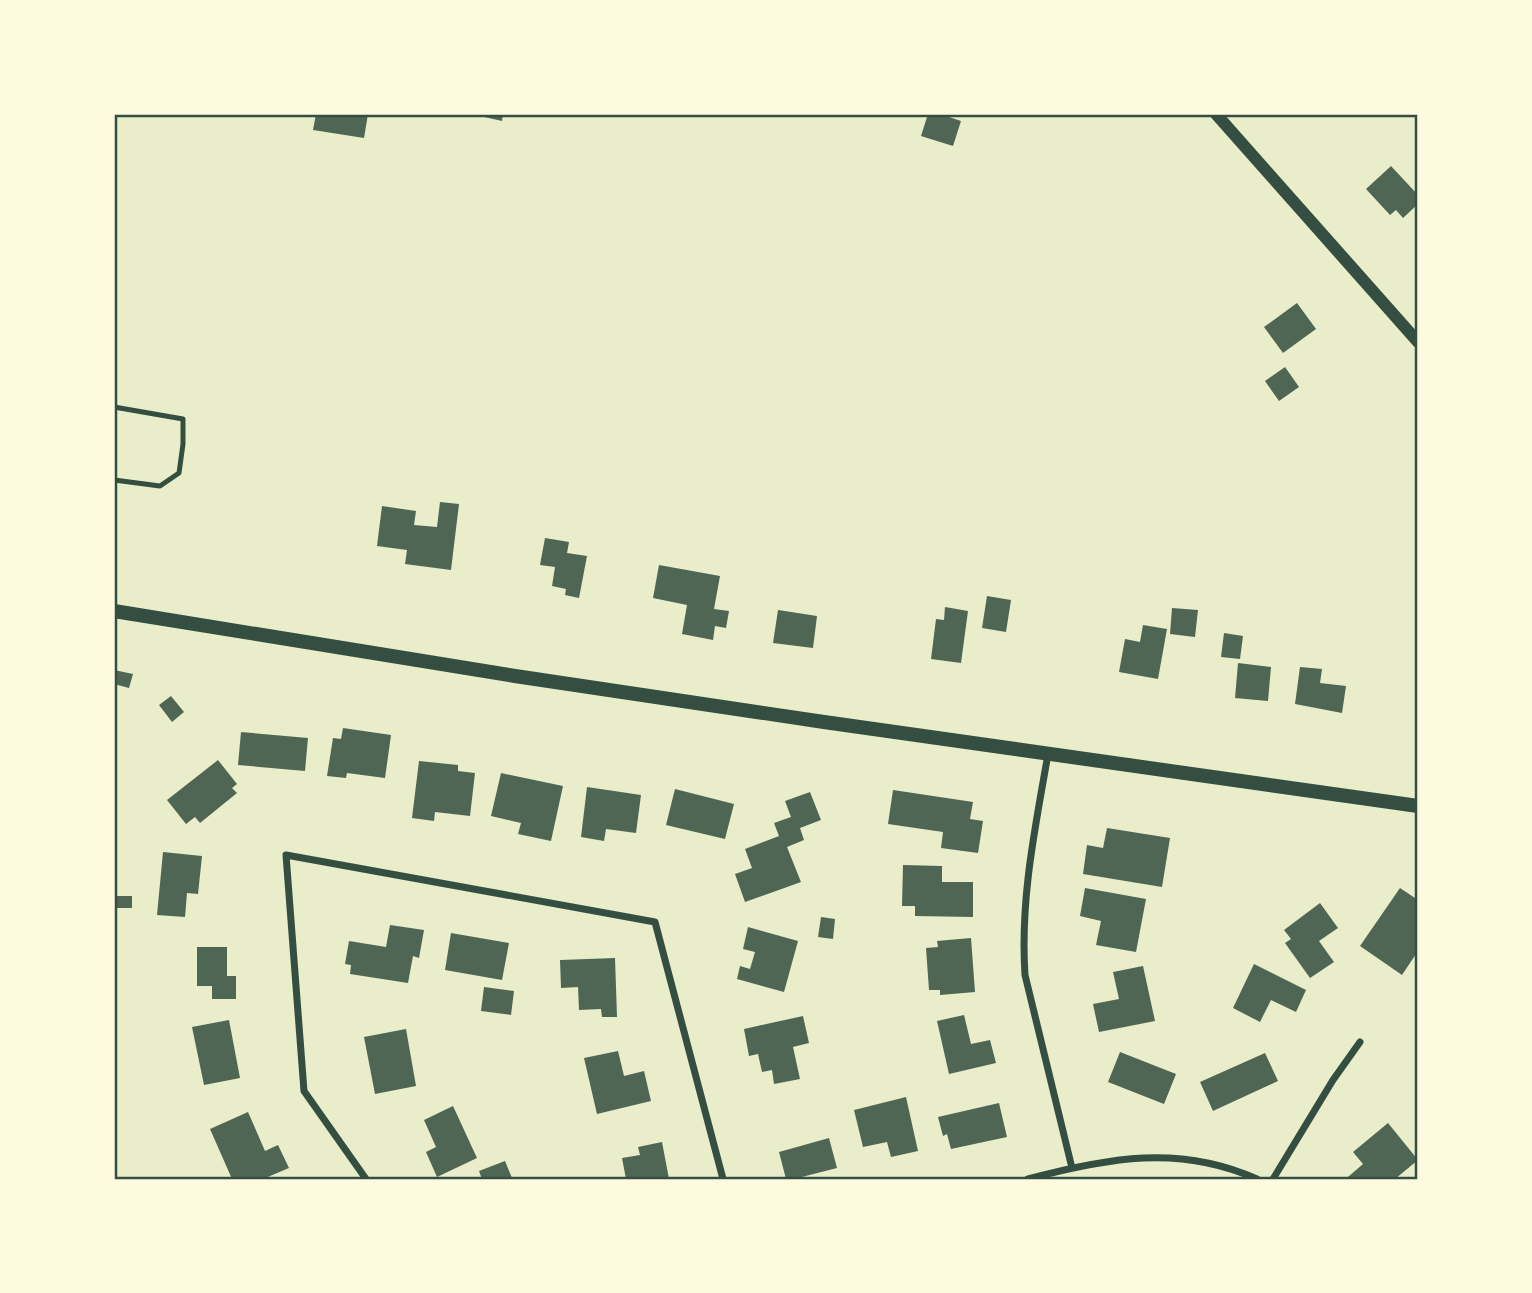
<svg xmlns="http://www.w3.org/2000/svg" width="1532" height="1293" viewBox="0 0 1532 1293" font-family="'Archivo Narrow',sans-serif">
<rect width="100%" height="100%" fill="#e9edc9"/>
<path fill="#4f6655" d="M 316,114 L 368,114 L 364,138 L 313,130 Z
M 471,114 L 503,114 L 502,121 Z
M 928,114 L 940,114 L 961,121 L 953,146 L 921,136 Z
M 1391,166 L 1418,195 L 1418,204 L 1403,218 L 1396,210 L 1390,215 L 1366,189 Z
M 1297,303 L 1316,329 L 1283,353 L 1264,327 Z
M 1285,367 L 1299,387 L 1279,401 L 1265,381 Z
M 440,502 L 459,504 L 451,570 L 405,564 L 407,550 L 377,546 L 382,506 L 416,511 L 414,525 L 437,527 Z
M 545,538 L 569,542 L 567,553 L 587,556 L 579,598 L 565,595 L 566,589 L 552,586 L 555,567 L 540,565 Z
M 659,565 L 720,576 L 714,609 L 729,611 L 726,628 L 715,626 L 713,640 L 682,634 L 687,605 L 653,598 Z
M 987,596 L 1011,600 L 1006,632 L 982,628 Z
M 945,607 L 968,611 L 961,663 L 931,659 L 936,619 L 944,620 Z
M 1172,608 L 1198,610 L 1195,637 L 1170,634 Z
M 778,610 L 817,616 L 813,648 L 773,643 Z
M 1143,625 L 1167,629 L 1158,679 L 1119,672 L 1125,639 L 1140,642 Z
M 1224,633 L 1243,636 L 1240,659 L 1221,657 Z
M 1238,663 L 1271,667 L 1268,701 L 1235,698 Z
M 1300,667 L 1322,669 L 1320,683 L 1346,686 L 1342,713 L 1295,704 Z
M 114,670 L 133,674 L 129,688 L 114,684 Z
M 171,696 L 184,712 L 172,722 L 159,705 Z
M 343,728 L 391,735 L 385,778 L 347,773 L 346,778 L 327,776 L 333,738 L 341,739 Z
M 241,732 L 308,738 L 305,771 L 238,765 Z
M 218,760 L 237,784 L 232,788 L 237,793 L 200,823 L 195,817 L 186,824 L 167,800 Z
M 419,761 L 458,765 L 458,771 L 475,773 L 470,816 L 435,812 L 434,821 L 412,818 Z
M 501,773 L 563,786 L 551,841 L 518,834 L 521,823 L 491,816 Z
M 587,787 L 641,795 L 636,833 L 606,829 L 604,841 L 581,837 Z
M 675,789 L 734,804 L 725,839 L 666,825 Z
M 893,790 L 973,802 L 970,819 L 983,821 L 978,853 L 941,848 L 943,832 L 888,824 Z
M 810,792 L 821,820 L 800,828 L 804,840 L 787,847 L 801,882 L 745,902 L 735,874 L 752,868 L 745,849 L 779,836 L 774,823 L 791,817 L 785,801 Z
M 1107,828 L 1170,838 L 1162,887 L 1083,874 L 1087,845 L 1103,848 Z
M 163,852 L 202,856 L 198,894 L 187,893 L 185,917 L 157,915 Z
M 903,865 L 942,866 L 942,882 L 973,882 L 973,917 L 915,916 L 915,906 L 902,906 Z
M 1085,888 L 1146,899 L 1136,952 L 1096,945 L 1101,921 L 1080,916 Z
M 1400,888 L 1418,900 L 1418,951 L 1402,975 L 1360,946 Z
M 114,896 L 132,896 L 132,908 L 114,908 Z
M 1320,903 L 1338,928 L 1319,941 L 1334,962 L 1310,978 L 1285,943 L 1291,939 L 1284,930 Z
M 821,917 L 835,919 L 833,939 L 818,937 Z
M 390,925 L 424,930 L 419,958 L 413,956 L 408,983 L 350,974 L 351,965 L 345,964 L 349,941 L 386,947 Z
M 748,927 L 798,941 L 784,992 L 737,979 L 740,966 L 750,969 L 755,952 L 743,949 Z
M 451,933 L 509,943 L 502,980 L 445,970 Z
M 971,938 L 975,992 L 940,995 L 940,990 L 929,990 L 926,948 L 938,947 L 937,941 Z
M 197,947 L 227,947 L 227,976 L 236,976 L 236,999 L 212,999 L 212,986 L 197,986 Z
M 615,958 L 617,1017 L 602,1017 L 601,1009 L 579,1010 L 578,987 L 561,988 L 560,960 Z
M 1254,964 L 1306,990 L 1296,1012 L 1271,1000 L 1260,1022 L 1233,1008 Z
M 1143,966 L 1155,1021 L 1099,1032 L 1093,1004 L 1119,999 L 1113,972 Z
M 484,987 L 514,991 L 511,1015 L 481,1011 Z
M 964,1015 L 971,1044 L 990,1040 L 996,1063 L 949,1074 L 937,1021 Z
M 803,1016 L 809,1043 L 793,1047 L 800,1079 L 774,1084 L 772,1070 L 762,1072 L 758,1054 L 749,1056 L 744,1029 Z
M 229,1020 L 240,1078 L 204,1085 L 192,1027 Z
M 406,1029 L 416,1086 L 375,1094 L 364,1037 Z
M 618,1051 L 624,1076 L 644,1071 L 651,1101 L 597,1114 L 584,1058 Z
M 1120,1052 L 1176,1074 L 1164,1104 L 1108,1082 Z
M 1265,1053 L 1278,1081 L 1213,1111 L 1200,1082 Z
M 906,1097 L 918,1151 L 891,1157 L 887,1142 L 863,1147 L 854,1110 Z
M 999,1103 L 1007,1137 L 951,1149 L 947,1134 L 943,1136 L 938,1117 Z
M 453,1106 L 477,1158 L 437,1177 L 426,1152 L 436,1147 L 424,1120 Z
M 248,1112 L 265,1151 L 278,1145 L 289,1168 L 263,1179 L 232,1179 L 210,1129 Z
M 1388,1123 L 1418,1160 L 1395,1179 L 1350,1179 L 1348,1177 L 1363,1164 L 1353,1152 Z
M 829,1138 L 837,1168 L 794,1179 L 786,1179 L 779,1152 Z
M 662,1142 L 669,1179 L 626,1179 L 622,1158 L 640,1155 L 638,1147 Z
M 505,1161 L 512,1178 L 482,1179 L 479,1171 Z"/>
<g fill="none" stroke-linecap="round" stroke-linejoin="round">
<path stroke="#344e41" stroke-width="5" d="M 114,407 L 183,419 L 183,444 L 179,473 L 160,486 L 114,480"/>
<path stroke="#344e41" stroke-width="7" d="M 1048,754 C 1035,829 1020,899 1025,975 L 1072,1168
M 366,1179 L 304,1091 L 286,855 L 655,922 L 723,1179
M 1028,1179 C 1107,1158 1179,1144 1257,1179
M 1273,1179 L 1333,1080 L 1360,1042"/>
<path stroke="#344e41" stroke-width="12" d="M 1216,114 L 1418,342"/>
<path stroke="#344e41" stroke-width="14" d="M 114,611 L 515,676 L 824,722 L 1418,806"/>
</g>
<rect width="1532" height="1293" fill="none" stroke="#fefae0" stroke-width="231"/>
<rect x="116" y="116" width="1300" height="1062" fill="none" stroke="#344e41" stroke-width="2.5"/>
</svg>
